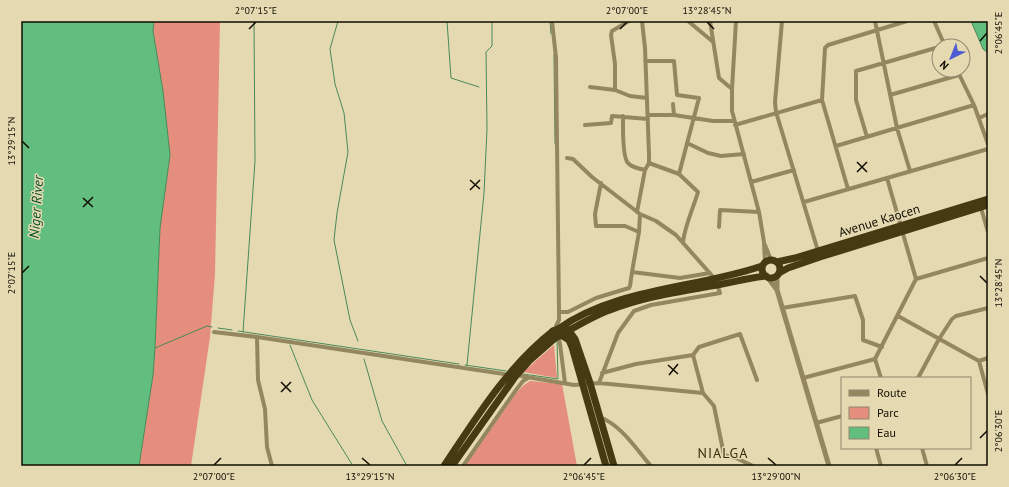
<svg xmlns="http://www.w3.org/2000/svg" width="1009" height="487" viewBox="0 0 1009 487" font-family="'PT Sans',sans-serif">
<rect width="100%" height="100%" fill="#e5d9b2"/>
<path fill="#e58e7d" d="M 154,21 L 220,21 L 215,274 L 210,337 L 191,466 L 139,466 L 153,375 L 155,348 L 160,228 L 170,155 L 163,91 L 153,31 Z
M 554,345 L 557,378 L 523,372 Z
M 530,381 L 562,384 L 577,466 L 465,466 L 517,392 L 524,385 Z"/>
<path fill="#61be7e" stroke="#498959" d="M 21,21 L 154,21 L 153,31 L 163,91 L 170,155 L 160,228 L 155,348 L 153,375 L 139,466 L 21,466 Z
M 971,21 L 988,21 L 988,53 L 983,49 Z"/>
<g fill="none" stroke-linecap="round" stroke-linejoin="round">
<path stroke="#498959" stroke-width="1" d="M 338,21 L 330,49 L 335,84 L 344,113 L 348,152 L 337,213 L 334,240 L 350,320 L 358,341
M 447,21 L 451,78 L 479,87
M 550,21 L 551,34
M 554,55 L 555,144
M 218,328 L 232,330
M 238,331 L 459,364
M 243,332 L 255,161 L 254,21
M 290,345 L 312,400 L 353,466
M 155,348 L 207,326 L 212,327
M 364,359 L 382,421 L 407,466
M 465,365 L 506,371
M 467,365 L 484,193 L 487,129 L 486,52 L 492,46 L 492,21
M 523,374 L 558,379 L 557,341"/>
<path stroke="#948760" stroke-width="4" d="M 552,21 L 556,58 L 559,312 L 559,320 L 556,326 L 560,344 L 565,383
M 688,21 L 712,41
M 710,21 L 719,78 L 732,89
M 736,21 L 732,89 L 732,111 L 759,212 L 764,242 L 765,263
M 782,21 L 775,102 L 776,112 L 818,251
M 875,21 L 897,128 L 910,171
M 934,21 L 945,46
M 645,61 L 674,61 L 677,95 L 699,98 L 679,174 L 649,163
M 957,70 L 974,105 L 988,144
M 590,87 L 615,90 L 630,96 L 647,98
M 615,90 L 615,64 L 611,35 L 612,31 L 629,21
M 890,95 L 959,75
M 673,104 L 674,115
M 648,115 L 674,115 L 713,121 L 734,121
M 623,116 C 623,126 622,157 628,163 C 631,167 640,169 645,170
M 979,118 L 988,114
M 585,125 L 611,123 L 612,116 L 648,119
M 735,125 L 822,100
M 867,137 L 856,100 L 856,71 L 939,47
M 687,143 L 708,153 L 721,156 L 744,154
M 836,146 L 974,105
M 567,158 L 573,159 L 592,177 L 640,214 L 656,221 L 676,235 L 715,279 L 720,293 L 651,305 L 634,311 L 618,333 L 599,383
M 679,174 L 698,192 C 693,209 685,225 683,242
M 887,178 L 988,149
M 751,182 L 794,170
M 601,183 L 595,214 L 596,226 L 625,226 L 639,232
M 848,189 L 822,100 L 825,48 L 828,45 L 907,21
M 804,202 L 887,178 L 916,279 L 875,359 L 881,378
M 981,208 L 988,232
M 637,212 L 645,170 L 649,163 L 649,154 L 645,48 L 642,21
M 640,214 L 639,232 L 632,272 L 680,278 L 710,273
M 719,227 L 720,210 L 759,212
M 765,245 L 771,260
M 916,279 L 988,258
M 782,308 L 855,296 L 863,320 L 863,340 L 882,347
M 559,312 L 568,312 L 596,298 L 629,288 L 630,286 L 632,272
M 898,316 L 979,361 L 988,358
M 214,332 L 257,337 L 504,374
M 257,337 L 258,380 L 265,409 L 267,447 L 272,466
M 693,355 L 703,393 L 714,406 L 724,455 L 736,458 L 753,466
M 979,361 L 988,394
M 602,373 L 636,364 L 693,355 L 699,347 L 740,334 L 757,380
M 521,376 L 574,385 L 599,383 L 703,393
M 803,378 L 875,359
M 918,378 L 939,339 L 952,319 L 956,316 L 988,308
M 600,417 C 622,426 636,449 651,466
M 816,423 L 842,416
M 876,448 L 881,466
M 922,448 L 927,466
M 463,466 L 516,390 L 523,381 L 528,378"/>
<path stroke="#948760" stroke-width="5" d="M 768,278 L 777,290 L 829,466
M 777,289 L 777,276"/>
<path stroke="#463a13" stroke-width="7" d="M762 269a9 9 0 1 1 18 0a9 9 0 1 1-18 0Z
M 777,262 L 795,258 L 988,199
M 779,273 L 788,268 L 820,257 L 988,205
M 565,328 L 570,332 L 575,339 L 590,383 L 614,466
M 558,329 C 618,287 695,289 762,266
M 561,335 C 577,326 593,316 610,310 C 643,297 677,292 711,286 C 730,283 747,278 766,276
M 561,335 L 569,340 L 572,347 L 606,466
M 444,466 C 476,418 507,367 553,331
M 452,466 L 515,377 L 530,360 L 555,338"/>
<path stroke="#463a13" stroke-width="7" d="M 553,331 L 558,329
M 555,338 L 561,335"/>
</g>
<path fill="none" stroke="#110d02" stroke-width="1.5" d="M 707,22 L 714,29M 249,29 L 256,22M 620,29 L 627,22M 980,41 L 987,33M 22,141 L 29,148M 857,162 L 867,172M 857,172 L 867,162M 470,180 L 480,189M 470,190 L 480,180M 83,198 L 93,207M 83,207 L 93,197M 22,273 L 29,266M 980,276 L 987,283M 668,365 L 678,374M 669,375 L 678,364M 281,382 L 291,392M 281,392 L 291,382M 980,438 L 987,431M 362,458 L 370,465M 768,458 L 776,465M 214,465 L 221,458M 584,465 L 591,458M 955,465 L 962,458"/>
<g text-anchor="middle" stroke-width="3" stroke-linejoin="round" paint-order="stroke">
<g font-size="13" fill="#110d02" stroke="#e5d9b2">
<text transform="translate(879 220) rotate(-17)" y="5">Avenue Kaocen</text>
</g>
<g font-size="14" font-style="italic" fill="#044e26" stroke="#e5d9b2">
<text transform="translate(36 207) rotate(-86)" y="5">Niger River</text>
</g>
<g font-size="14" letter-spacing="1" fill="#352b08" stroke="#e5d9b2">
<text x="723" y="458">NIALGA</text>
</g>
</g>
<rect width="1009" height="487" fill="none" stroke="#e5d9b2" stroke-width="44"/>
<rect x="841" y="377" width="130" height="72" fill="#e5d9b2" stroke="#90876c"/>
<rect x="849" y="390" width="20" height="6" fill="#948760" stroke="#90876c"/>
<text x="877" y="397" font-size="12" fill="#110d02">Route</text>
<rect x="849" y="407" width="20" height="12" fill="#e58e7d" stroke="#90876c"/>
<text x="877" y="417" font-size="12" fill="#110d02">Parc</text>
<rect x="849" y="427" width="20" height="12" fill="#61be7e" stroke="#90876c"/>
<text x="877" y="437" font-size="12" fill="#110d02">Eau</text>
<g transform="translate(951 58) rotate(223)"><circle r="19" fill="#e5d9b2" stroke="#90876c"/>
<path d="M0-3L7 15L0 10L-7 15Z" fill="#4c5dd3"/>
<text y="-6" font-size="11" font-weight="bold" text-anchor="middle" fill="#110d02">N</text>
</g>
<rect x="22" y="22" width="965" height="443" fill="none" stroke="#110d02" stroke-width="1.5"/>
<g font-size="10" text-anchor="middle" fill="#110d02">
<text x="256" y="14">2°07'15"E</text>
<text x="627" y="14">2°07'00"E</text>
<text x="707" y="14">13°28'45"N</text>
<text transform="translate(998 33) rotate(-90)" y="4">2°06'45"E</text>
<text transform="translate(11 141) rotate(-90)" y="4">13°29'15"N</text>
<text transform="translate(11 273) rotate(-90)" y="4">2°07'15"E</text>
<text transform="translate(998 283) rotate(-90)" y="4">13°28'45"N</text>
<text transform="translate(998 431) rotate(-90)" y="4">2°06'30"E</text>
<text x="214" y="480">2°07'00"E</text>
<text x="370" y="480">13°29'15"N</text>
<text x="584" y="480">2°06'45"E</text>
<text x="776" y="480">13°29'00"N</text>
<text x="955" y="480">2°06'30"E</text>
</g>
</svg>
